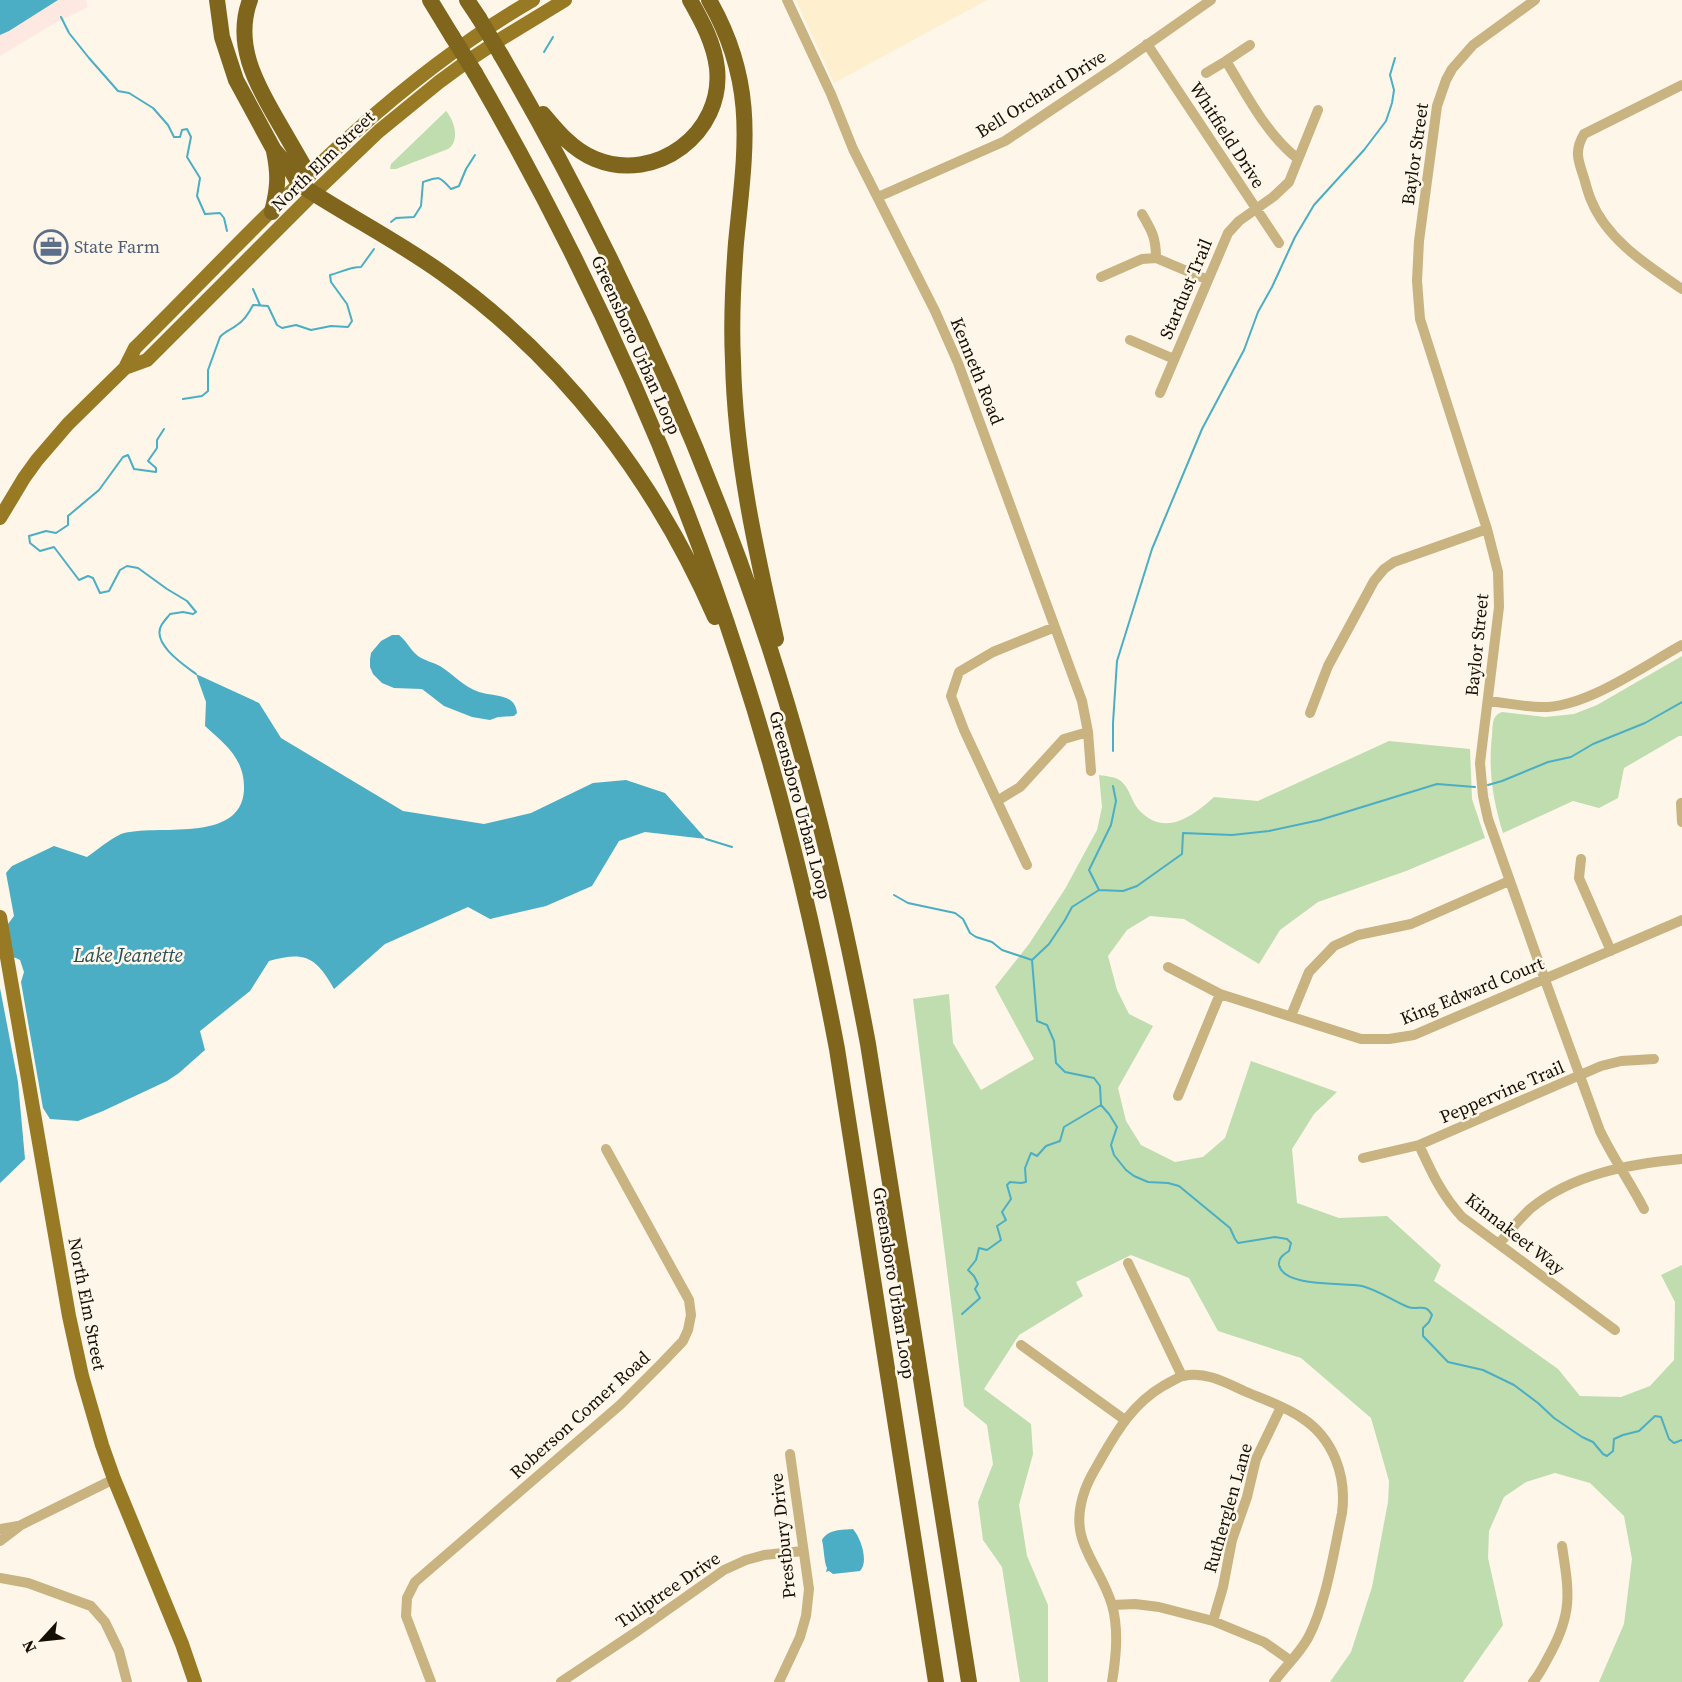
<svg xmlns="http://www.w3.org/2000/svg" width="1682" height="1682" viewBox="0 0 1682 1682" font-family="'Source Serif 4',serif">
<rect width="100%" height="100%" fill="#fdf6e9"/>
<path fill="#feefcf" d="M 796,0 L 987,0 L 834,83 Z"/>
<path fill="#fde8e2" d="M 0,0 L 86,0 L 88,7 L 55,23 L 0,56 Z"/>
<path fill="#bfddae" d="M 446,111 C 455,121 460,141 448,149 L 396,169 L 390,169 L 391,164 Z
M 1682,656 L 1682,736 L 1679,736 L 1624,768 L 1618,798 L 1599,808 L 1573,801 L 1503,833 C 1493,801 1488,770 1492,736 C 1493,726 1491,716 1502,712 L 1545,717 L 1574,714 L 1597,705 Z
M 1389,741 L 1470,749 L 1472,799 L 1485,838 L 1406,871 L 1318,902 L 1280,930 L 1259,964 L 1184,919 L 1150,916 L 1127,930 L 1108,956 L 1117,990 L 1129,1014 L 1153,1026 L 1118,1088 L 1126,1121 L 1141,1145 L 1175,1162 L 1203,1157 L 1225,1138 L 1251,1061 L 1337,1092 L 1314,1114 L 1292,1149 L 1297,1203 L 1339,1218 L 1387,1216 L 1441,1265 L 1434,1281 L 1558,1369 L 1580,1396 L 1621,1397 L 1650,1386 L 1674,1360 L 1675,1302 L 1661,1275 L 1682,1265 L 1682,1682 L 1599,1682 L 1624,1624 L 1632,1559 L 1624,1516 L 1590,1483 L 1555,1473 L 1526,1482 L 1504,1497 L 1489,1531 L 1488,1558 L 1503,1625 L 1463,1682 L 1330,1682 L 1351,1652 L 1372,1587 L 1388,1502 L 1389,1481 L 1371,1418 L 1301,1358 L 1218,1331 L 1189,1278 L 1131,1255 L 1076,1282 L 1083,1296 L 1019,1335 L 984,1389 L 1031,1424 L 1033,1454 L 1019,1505 L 1027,1556 L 1048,1605 L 1048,1682 L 1020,1682 L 1002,1567 L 983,1540 L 978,1502 L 993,1464 L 987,1425 L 964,1406 L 913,999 L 949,994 L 953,1043 L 981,1090 L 1034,1059 L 995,987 L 1029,944 L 1065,889 L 1097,830 L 1102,807 L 1099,775 C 1106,776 1116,777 1121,781 C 1130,789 1131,800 1138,809 C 1164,838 1192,817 1214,797 L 1258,801 Z"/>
<path fill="#4baec4" d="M 0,0 L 58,0 L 9,31 L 0,35 Z
M 392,635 L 399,635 C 407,641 410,650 418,656 C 425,661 433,662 440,666 C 453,674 464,687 479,692 C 494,697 515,693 517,713 L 514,716 L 498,717 L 490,720 L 472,717 L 444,706 L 422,689 L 394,688 L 382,683 L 373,674 L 370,667 L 370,659 L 371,653 L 381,641 Z
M 196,674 L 259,703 L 281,738 L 403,811 L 484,824 L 531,813 L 593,783 L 626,780 L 665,793 L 706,839 L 645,832 L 619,841 L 592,886 L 546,906 L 490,919 L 468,907 L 385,944 L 334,989 C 316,957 305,951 269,961 L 250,991 L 200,1031 L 205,1050 L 179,1073 L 167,1081 L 103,1111 L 78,1121 L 50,1119 L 43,1108 L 21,982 L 24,972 L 20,960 C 13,956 7,955 0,959 L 0,925 L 8,924 L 14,916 L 6,873 L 12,866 L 54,846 L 87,857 C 97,850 110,839 121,834 C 155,823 241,845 244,790 C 245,759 226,745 205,726 L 206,702 Z
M 0,988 L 18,1082 L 25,1159 L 0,1183 Z
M 853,1529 C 861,1538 869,1562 860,1571 L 833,1574 L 829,1571 L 826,1572 L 827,1568 C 824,1562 824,1548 822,1540 C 828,1529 842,1530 853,1529 Z"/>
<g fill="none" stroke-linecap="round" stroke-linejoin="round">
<path stroke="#4baec4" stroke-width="2" d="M 61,17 L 69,33 L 89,58 L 118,91 L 129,93 L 153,108 L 168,125 L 174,137 L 180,137 L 182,130 L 187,129 L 191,137 L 187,157 L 200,178 L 197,196 L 205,214 L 220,213 L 224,218 L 227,231
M 544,52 L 553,37
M 391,222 L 396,218 L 414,217 L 421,206 L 423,182 C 440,176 439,176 451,189 L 459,186 L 466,169 L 475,155
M 253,289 L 260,305
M 183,399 L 202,396 L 208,391 L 208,370 L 220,337 C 225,331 231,330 237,325 C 245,320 249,313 253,305 L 268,306 L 277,325 L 282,328 L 296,325 L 311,330 L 331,326 L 348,327 L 352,321 L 347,304 L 331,282 L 330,275 C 342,272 349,267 361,267 L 374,249
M 164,429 L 157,440 L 157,448 L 148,461 L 156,468 L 156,472 L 134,469 L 128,455 L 123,457 L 99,490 L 68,516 L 68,525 L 56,533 L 46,531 L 29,536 L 30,543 L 40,551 L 54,547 L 79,580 L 88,576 L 93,578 L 100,593 L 109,591 L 120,570 L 127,566 L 138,568 L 167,589 L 187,601 L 196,612 L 193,614 L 183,612 L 170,614 C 167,618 163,622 161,626 C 152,644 184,665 196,674
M 1113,751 L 1113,723 L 1117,661 L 1152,549 L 1202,429 L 1244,350 L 1258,312 L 1272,287 L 1295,237 L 1314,205 L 1364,150 L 1386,121 L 1392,103 L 1394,90 L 1390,75 L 1395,58
M 1488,785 L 1502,781 L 1548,762 L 1571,757 L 1593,744 L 1645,723 L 1682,702
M 1475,787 L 1437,784 L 1320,820 L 1269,831 L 1232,835 L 1183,833 L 1182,854 L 1137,886 L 1123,891 L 1099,890 L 1072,907 L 1065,920 L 1049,944 L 1032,960 L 1037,1021 L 1047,1025 L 1054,1041 L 1056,1063 L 1065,1072 L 1094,1078 L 1100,1086 L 1101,1105 L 1109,1114 L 1117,1127 L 1111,1145 L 1114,1155 L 1126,1170 L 1134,1176 L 1148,1182 L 1168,1183 L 1179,1186 L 1230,1228 L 1235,1239 L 1238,1243 L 1275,1237 L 1287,1239 L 1291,1243 L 1289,1251 C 1284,1254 1278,1258 1279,1265 C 1284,1288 1344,1282 1362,1286 C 1378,1290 1393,1301 1408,1307 C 1418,1311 1425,1302 1432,1315 L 1429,1322 L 1423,1328 L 1423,1336 L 1448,1362 L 1483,1370 L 1514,1385 L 1538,1403 L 1554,1418 L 1582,1437 L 1593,1442 L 1603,1454 L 1607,1456 L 1613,1451 L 1614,1439 L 1623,1435 L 1639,1431 L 1655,1416 L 1661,1417 L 1669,1439 L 1674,1443 L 1682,1440
M 706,839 L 732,847
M 1099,890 L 1089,870 L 1111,825 L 1116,801 L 1113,786
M 894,895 L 908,903 L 955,913 L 963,919 L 970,933 L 976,937 L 992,942 L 1002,950 L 1032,960
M 962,1314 L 980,1298 L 975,1289 L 978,1284 L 974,1276 L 968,1270 L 976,1260 L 979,1248 L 987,1250 L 1001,1240 L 997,1226 L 1006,1220 L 1002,1212 L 1011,1199 L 1007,1185 L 1010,1182 L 1021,1183 L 1026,1182 L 1025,1168 L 1031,1153 L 1037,1156 L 1046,1146 L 1060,1141 L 1064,1127 L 1101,1105"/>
<path stroke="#c8b381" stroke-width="10" d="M 787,0 L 831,94 L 853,149 L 935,311 L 958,363 L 1082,701 L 1088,732 L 1091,771
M 1535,0 L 1473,45 L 1452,69 L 1446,80 L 1437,106 L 1419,241 L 1417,281 L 1420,319 L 1487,529 L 1498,572 L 1499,607 L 1480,763 L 1483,796 L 1488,819 L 1545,980 L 1600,1131 C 1613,1158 1630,1182 1644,1209
M 1147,44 L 1279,243
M 1250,45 L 1226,61 C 1247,95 1266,134 1298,159
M 1206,73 L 1226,61
M 1682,85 L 1584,134 C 1574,151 1578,160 1584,178 C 1586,185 1588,193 1591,200 C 1607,240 1647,265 1682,289
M 878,197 L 1005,141 L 1114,68 L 1211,0
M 1142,214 C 1152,231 1156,238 1156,258
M 1101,277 L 1142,259 L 1156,258 L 1208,280
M 1130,340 L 1174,359
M 1160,393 L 1228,233 L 1239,221 L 1273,197 L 1289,182 L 1318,110
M 1488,701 C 1508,703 1529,708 1548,707 C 1591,704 1644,666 1682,645
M 1310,713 L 1328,666 L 1374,581 L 1384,569 L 1394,562 L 1487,529
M 997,801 L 1020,787 L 1064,739 L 1088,732
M 1681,803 L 1682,822
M 1581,859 L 1579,878 L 1611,951
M 1027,865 L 964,730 L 951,696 L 959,672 L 993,652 L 1055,627
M 1168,967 L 1220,994 L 1361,1039 L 1389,1039 L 1414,1035 L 1682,920
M 1291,1016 L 1309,972 L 1334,946 L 1358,935 L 1411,924 L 1509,881
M 1178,1096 L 1220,994
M 1419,1145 C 1432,1173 1441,1194 1462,1217 L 1615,1330
M 1363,1158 L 1419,1145 L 1601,1066 L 1621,1061 L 1654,1059
M 1499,1244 C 1509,1232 1518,1220 1530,1209 C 1572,1174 1629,1164 1682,1159
M 1128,1263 L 1182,1376
M 1021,1345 L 1125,1420
M 0,1529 L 18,1526
M 0,1541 L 21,1525 L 114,1479
M 0,1578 L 28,1583 L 91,1606 L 105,1622 L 119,1651 L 127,1682
M 1112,1605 L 1135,1604 L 1159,1607 L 1213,1621 L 1264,1642 L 1291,1661
M 1213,1621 L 1223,1587 L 1232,1540 L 1247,1497 L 1256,1459 L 1281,1407
M 431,1682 L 406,1616 L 407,1598 L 415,1582 L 620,1405 L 662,1363 L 683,1341 L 688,1330 L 691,1315 L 689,1300 L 606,1149
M 561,1682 L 639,1630 L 724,1570 L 746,1560 L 764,1555 L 803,1551
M 779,1682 L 800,1637 L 806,1616 L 809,1589 L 790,1454
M 1112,1682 C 1116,1657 1119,1630 1112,1605 C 1099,1561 1066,1542 1085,1490 C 1089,1478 1096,1468 1102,1457 C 1118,1429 1134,1403 1163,1386 C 1169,1383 1176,1378 1183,1376 C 1205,1371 1225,1382 1244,1391 C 1263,1399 1284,1406 1302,1418 C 1333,1438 1347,1476 1342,1513 C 1334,1551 1326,1604 1308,1638 C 1299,1654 1285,1667 1274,1682
M 1533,1682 C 1540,1674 1545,1663 1550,1654 C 1573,1612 1569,1592 1562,1546"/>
<path stroke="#987924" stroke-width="14" d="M 125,368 L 147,360 L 313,194 L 379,131 L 439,82 L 469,60 L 501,39 L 565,0
M 0,518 L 24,478 L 37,460 L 68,424 L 125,368 L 135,348 C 260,224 379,89 533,0
M 0,917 L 69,1316 L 82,1376 L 102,1445 L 114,1479 L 182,1644 L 195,1682"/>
<path stroke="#80651d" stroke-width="16" d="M 217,0 L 222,37 L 236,80 L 274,150 L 291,170 L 299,184 C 346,215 396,240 442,273 C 564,360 655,480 715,617
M 250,0 C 234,43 255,82 276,118 C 287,137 298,156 309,175
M 430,0 L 452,36
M 467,0 L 479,18
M 709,0 C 758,85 745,151 736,243 C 733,282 731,322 733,361 C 735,456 755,547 776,639
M 501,55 C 610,243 701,440 769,646 C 811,776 843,909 868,1044 L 969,1682
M 475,73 C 582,258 672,453 738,657 C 780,785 812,916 837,1049 L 936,1682
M 543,114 C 558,132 573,150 595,159 C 656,184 724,133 717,68 C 714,43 702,21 690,0
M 272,212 C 278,189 279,175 274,151"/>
<path stroke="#80651d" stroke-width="16" d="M 479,18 L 501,55
M 452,36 L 475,73"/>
</g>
<defs>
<symbol id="office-ring" viewBox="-11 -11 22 22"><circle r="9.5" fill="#fdf6e9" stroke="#5c6f8a" stroke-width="1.5"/><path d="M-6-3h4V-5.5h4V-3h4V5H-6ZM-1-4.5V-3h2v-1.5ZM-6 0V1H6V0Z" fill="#5c6f8a"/></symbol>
</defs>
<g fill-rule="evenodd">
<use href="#office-ring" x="32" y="228" width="38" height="38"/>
</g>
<g text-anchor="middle" stroke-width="5" stroke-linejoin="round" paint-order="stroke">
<g font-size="18" fill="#140f04" stroke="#fdf6e9">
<text transform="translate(1041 94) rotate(-32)" y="6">Bell Orchard Drive</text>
<text transform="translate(1227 135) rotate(57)" y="6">Whitfield Drive</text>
<text transform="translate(1415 154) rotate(-82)" y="6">Baylor Street</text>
<text transform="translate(323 161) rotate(-44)" y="6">North Elm Street</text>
<text transform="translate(1186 289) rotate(-67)" y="6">Stardust Trail</text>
<text transform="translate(636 345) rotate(66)" y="6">Greensboro Urban Loop</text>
<text transform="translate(977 371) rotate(68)" y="6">Kenneth Road</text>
<text transform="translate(1477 645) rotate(-84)" y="6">Baylor Street</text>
<text transform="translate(800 805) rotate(75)" y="6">Greensboro Urban Loop</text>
<text transform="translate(1472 991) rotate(-22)" y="6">King Edward Court</text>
<text transform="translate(1502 1092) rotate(-23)" y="6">Peppervine Trail</text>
<text transform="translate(1515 1234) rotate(38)" y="6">Kinnakeet Way</text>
<text transform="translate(894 1283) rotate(81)" y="6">Greensboro Urban Loop</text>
<text transform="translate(87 1304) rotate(79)" y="6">North Elm Street</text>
<text transform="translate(580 1415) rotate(-42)" y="6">Roberson Comer Road</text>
<text transform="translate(1228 1508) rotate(-74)" y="6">Rutherglen Lane</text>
<text transform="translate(783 1536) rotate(-96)" y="6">Prestbury Drive</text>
<text transform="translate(668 1590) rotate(-34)" y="6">Tuliptree Drive</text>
</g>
<g font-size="18" fill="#4e5e75" stroke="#fdf6e9" text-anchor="start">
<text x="74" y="253">State Farm</text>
</g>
<g font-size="20" font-style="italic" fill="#244f59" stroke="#fdf6e9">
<text x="128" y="962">Lake Jeanette</text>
</g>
</g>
<g transform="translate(42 1640) rotate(243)" stroke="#fdf6e9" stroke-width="4.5" paint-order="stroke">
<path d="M0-4.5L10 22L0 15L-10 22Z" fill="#140f04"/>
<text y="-9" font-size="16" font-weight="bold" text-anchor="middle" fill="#140f04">N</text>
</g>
</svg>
